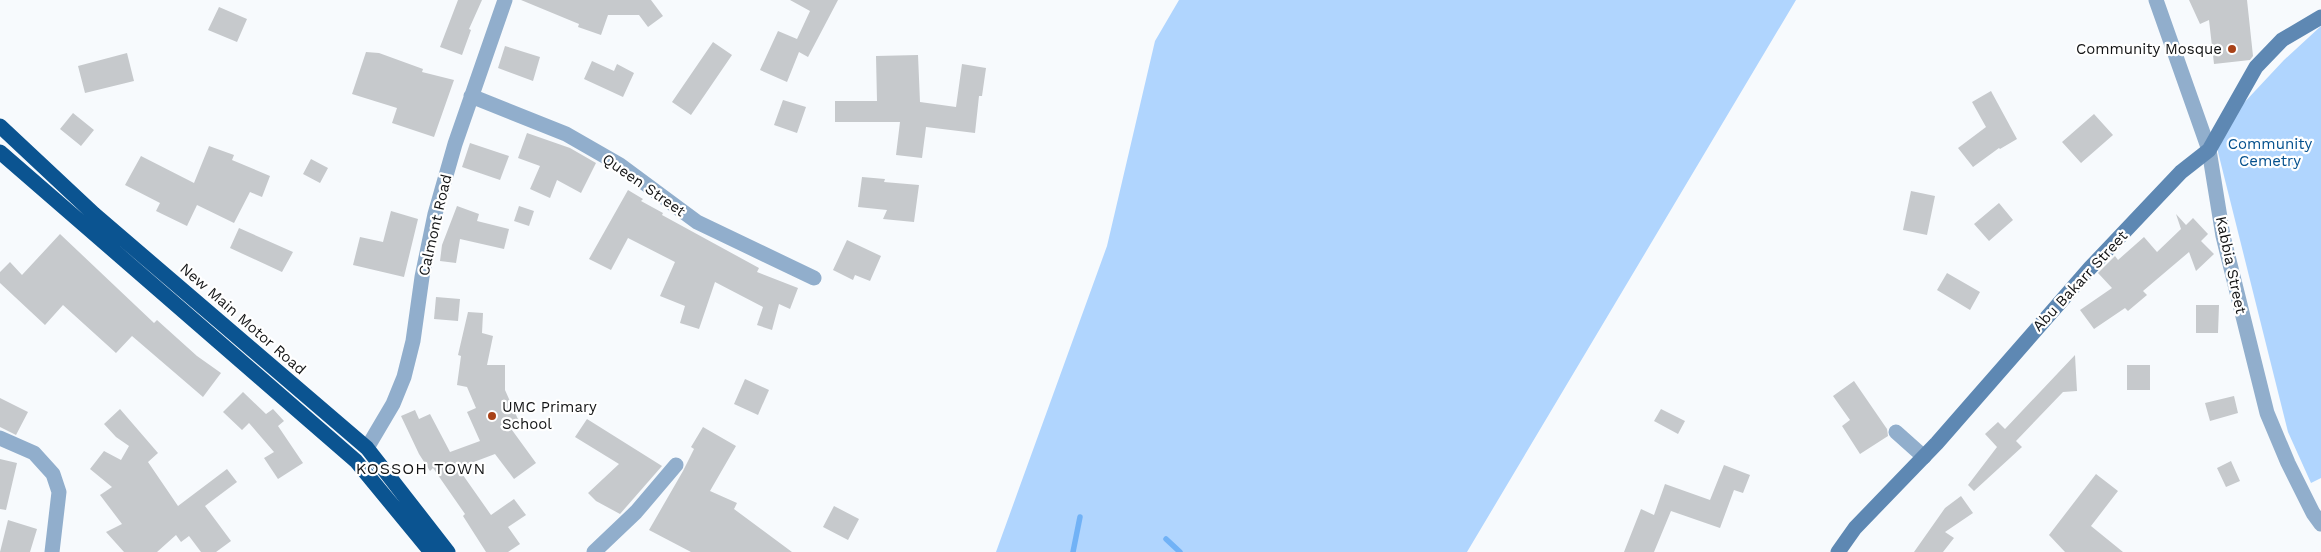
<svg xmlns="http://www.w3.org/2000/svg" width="2321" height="552" viewBox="0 0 2321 552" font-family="'Work Sans',sans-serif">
<rect width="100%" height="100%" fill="#f7fafd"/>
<path fill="#b0d5fe" d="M 1179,0 L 1796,0 L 1467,552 L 996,552 L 1107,246 L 1155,41 Z
M 2321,26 L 2321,478 L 2311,483 L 2288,432 L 2216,144 L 2240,107 L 2284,60 Z"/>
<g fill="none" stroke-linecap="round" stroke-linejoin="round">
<path stroke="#71b2f6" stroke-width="5.5" d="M 1166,539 L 1180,552
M 1073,552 L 1080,517"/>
</g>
<path fill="#c6c9cc" d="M 458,0 L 482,0 L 469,29 L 471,30 L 462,55 L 440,47 Z
M 521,0 L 651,0 L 663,16 L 648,27 L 639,15 L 608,15 L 601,35 L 578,27 L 579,24 Z
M 790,0 L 838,0 L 808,57 L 799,52 L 787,82 L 760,70 L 778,31 L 797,39 L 810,11 Z
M 2189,0 L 2247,0 L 2253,56 L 2250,60 L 2214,64 L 2209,20 L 2200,24 Z
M 219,7 L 247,19 L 237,42 L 208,30 Z
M 713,42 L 732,55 L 691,115 L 672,102 Z
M 505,46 L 540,57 L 533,81 L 498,68 Z
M 366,52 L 379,53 L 423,69 L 422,72 L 454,80 L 434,137 L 392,123 L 397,108 L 352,94 Z
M 127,53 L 134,81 L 85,93 L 78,66 Z
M 918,55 L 920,102 L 956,107 L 962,64 L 986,68 L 982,96 L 979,96 L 975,133 L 926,127 L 922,158 L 896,155 L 900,122 L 835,122 L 835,101 L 877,101 L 876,56 Z
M 592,61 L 614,71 L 617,64 L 634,73 L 623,97 L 584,79 Z
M 1991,91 L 2017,139 L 2000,149 L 1999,148 L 1973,167 L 1958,148 L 1986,127 L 1972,102 Z
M 783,100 L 806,107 L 797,133 L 774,125 Z
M 73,113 L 94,130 L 81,146 L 60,129 Z
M 2094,114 L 2113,135 L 2081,163 L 2062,142 Z
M 527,133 L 570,148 L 596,163 L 581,193 L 557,180 L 550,198 L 530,189 L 540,166 L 518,158 Z
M 470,143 L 509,156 L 500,180 L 462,167 Z
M 209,146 L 234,155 L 232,160 L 270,176 L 262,197 L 250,192 L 234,223 L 197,205 L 187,226 L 156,211 L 160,203 L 125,185 L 141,156 L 194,183 Z
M 311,159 L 328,168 L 320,183 L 303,174 Z
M 862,177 L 885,179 L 884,182 L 919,185 L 914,222 L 883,219 L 887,210 L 858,207 Z
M 628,190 L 643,199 L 641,201 L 663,213 L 662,215 L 759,268 L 757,272 L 798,288 L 790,309 L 779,304 L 772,330 L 757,325 L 763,307 L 715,282 L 699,329 L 680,323 L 685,306 L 660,296 L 675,262 L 628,238 L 611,270 L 589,259 Z
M 1911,191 L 1935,196 L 1927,235 L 1903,230 Z
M 1999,203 L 2013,220 L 1989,241 L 1974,224 Z
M 457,206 L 479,214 L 477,221 L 509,229 L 504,249 L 460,239 L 456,263 L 440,261 L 442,245 Z
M 519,206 L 534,211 L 529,226 L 514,221 Z
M 391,211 L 418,219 L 404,277 L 353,265 L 360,237 L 383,242 Z
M 2176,214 L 2186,225 L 2193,218 L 2208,234 L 2201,241 L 2214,254 L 2196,271 L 2189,252 L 2143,291 L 2147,295 L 2128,311 L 2125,308 L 2094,329 L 2080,310 L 2112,288 L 2098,273 L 2115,256 L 2118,260 L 2144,237 L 2157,252 L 2181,229 Z
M 239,228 L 293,252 L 282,272 L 230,248 Z
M 60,234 L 154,323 L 157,320 L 197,356 L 221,373 L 203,397 L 132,336 L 116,353 L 63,305 L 45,325 L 0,283 L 0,272 L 10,262 L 22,275 Z
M 847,240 L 881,256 L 870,281 L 855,275 L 853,280 L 833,270 Z
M 1947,273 L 1980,292 L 1970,310 L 1937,290 Z
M 436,297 L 460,299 L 458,321 L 434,319 Z
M 2196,305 L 2219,305 L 2218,333 L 2196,333 Z
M 468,312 L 483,313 L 482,333 L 493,336 L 487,365 L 505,365 L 505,390 L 521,426 L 512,430 L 536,463 L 514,479 L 495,454 L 458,468 L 491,515 L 514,499 L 526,515 L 508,527 L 520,544 L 508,552 L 486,552 L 463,516 L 465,514 L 433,468 L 430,471 L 419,454 L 401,416 L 415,410 L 419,419 L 430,414 L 450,452 L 480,441 L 467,412 L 476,408 L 467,387 L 457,385 L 461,356 L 458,355 Z
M 2075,355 L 2077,391 L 2063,392 L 2016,441 L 2022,447 L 1974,491 L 1968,485 L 1997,447 L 1985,434 L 1998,422 L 2005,429 Z
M 2127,365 L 2150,365 L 2150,390 L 2127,390 Z
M 745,379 L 769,390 L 758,415 L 734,404 Z
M 1854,381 L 1887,429 L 1888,436 L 1860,454 L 1842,426 L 1850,420 L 1833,396 Z
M 243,392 L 266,414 L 273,409 L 284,421 L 278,426 L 303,463 L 278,479 L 264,458 L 274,452 L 249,423 L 242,430 L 223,412 Z
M 2234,396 L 2238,413 L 2210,421 L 2205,403 Z
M 0,398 L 28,412 L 16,435 L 0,427 Z
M 120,409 L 158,453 L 148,462 L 178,506 L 227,469 L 237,482 L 205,506 L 231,541 L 216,552 L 201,552 L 189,536 L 181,542 L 176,535 L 157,552 L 124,552 L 106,532 L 122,524 L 100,495 L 112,487 L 90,469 L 104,451 L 121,460 L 129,446 L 116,437 L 104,424 Z
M 1661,409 L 1685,421 L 1678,434 L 1654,421 Z
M 587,419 L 662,466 L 620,514 L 596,501 L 588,493 L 619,464 L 575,437 Z
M 703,427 L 736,446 L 710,491 L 737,503 L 734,509 L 792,552 L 691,552 L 649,530 L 683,471 L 694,449 L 691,447 Z
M 0,459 L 17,463 L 6,510 L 0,509 Z
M 2231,461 L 2240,481 L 2226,487 L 2217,468 Z
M 1724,465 L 1750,475 L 1743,493 L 1734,490 L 1720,528 L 1671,511 L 1654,552 L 1624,552 L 1641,509 L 1654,515 L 1665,484 L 1710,500 Z
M 2096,474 L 2118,491 L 2091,526 L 2123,552 L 2065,552 L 2049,535 Z
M 1961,496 L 1973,513 L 1945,532 L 1954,538 L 1943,552 L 1914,552 L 1945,508 Z
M 834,506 L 859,519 L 848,540 L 823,527 Z
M 8,520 L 37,529 L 30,552 L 0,552 Z"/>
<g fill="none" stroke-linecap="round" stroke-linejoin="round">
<path stroke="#91aecc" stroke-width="15" d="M 2156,0 L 2209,150 L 2223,236 L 2267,413 L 2288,463 L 2313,513 L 2321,524
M 471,96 L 566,134 L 620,165 L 697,222 L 814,278
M 1896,432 L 1924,457
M 0,438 L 34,453 L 53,474 L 59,492 L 52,552
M 367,448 L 393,404 L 404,377 L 413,341 L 422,277 L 435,214 L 455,144 L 505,0
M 594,552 L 636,512 L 676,465"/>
<path stroke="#5e88b3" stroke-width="15" d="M 1838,552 L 1855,528 L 1937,443 L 2090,268 L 2181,172 L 2209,150 L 2256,67 L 2282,40 L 2321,17"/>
<path stroke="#0b5491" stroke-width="15" d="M 0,126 L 94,214 L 367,448 L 448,552
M 0,152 L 356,461 L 431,552"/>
</g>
<g fill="#a84218" stroke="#fff" stroke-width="2">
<circle cx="2232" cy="49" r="5"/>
<circle cx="492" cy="416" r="5"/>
</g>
<g text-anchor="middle" stroke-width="4.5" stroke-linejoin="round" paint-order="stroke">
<g font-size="15" fill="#131415" stroke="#fff" text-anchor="end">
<text x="2222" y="54">Community Mosque</text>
<text x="502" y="412" text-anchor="start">UMC Primary<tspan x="502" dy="17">School</tspan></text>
</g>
<g font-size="15" fill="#04508d" stroke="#fff">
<text x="2270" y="149">Community<tspan x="2270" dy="17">Cemetry</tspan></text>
</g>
<g font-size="15" fill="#131415" stroke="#fff">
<text transform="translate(644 185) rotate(35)" y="5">Queen Street</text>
<text transform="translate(435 225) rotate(-77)" y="5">Calmont Road</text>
<text transform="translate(2231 265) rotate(78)" y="5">Kabbia Street</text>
<text transform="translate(2080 281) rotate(-47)" y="5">Abu Bakarr Street</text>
<text transform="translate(243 319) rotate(41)" y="5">New Main Motor Road</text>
</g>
<g font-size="16" letter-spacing="1" fill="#131415" stroke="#fff">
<text x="421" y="474">KOSSOH TOWN</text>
</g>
</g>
</svg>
